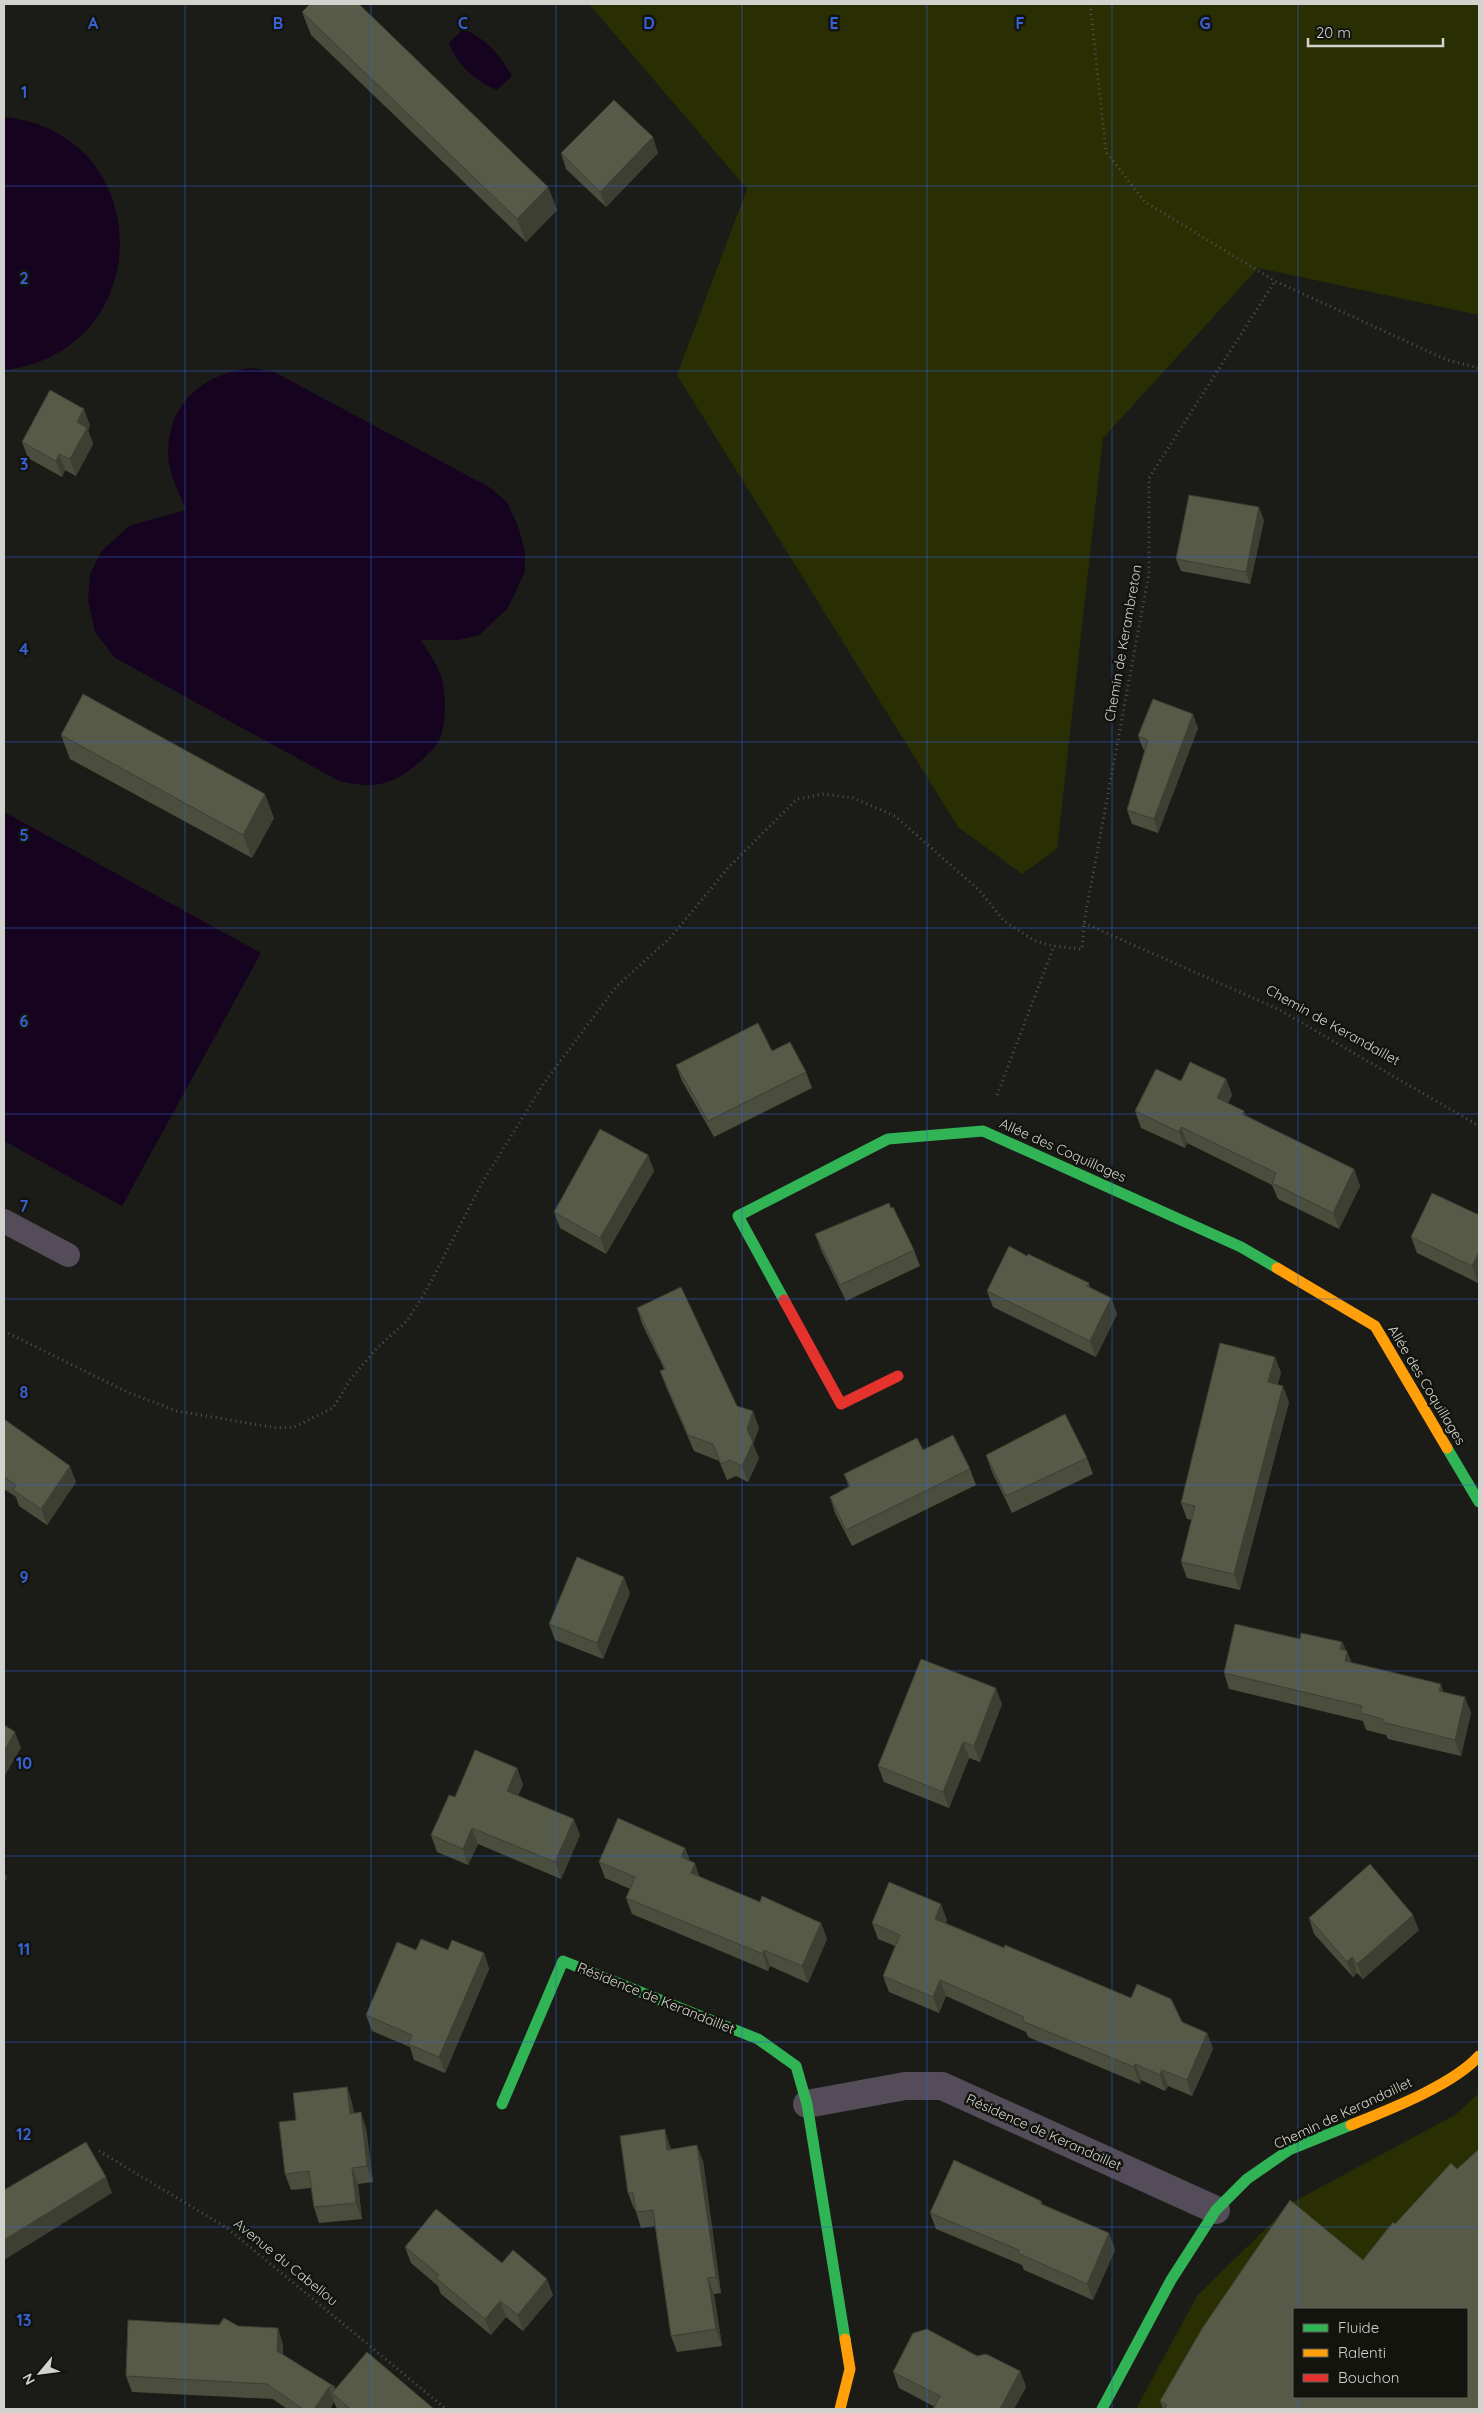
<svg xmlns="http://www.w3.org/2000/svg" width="1483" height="2413" viewBox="0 0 1483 2413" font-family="Quicksand,sans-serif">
<rect width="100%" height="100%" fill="#1b1c18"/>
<path fill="#292f03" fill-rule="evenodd" d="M 589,4 L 1479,4 L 1479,315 L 1258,268 L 1103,438 L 1057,849 L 1022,874 L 958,827 L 677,375 L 747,189 Z
M 1479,2093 L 1479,2409 L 1136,2409 L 1197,2296 L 1293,2202 L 1455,2115 ZM 1294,2309 L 1467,2309 L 1467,2397 L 1294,2397 Z"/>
<path fill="#16031f" d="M 463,29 C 486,38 500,55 512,76 L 497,90 C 476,81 457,66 449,43 Z
M 4,117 C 158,132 159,352 4,370 Z
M 253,368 L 274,372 L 489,487 L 507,502 L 518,526 L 525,551 L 525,572 L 508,608 L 479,635 L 459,640 L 421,640 C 429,654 441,668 443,685 C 446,700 446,723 440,738 C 438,745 428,754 423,759 C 394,785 376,790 339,781 L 115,658 L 95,632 L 88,600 L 90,574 L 102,551 L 129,526 L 186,510 C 180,495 171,479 169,463 C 162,408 202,372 253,368 Z
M 4,812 L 261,953 L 122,1206 L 4,1141 Z"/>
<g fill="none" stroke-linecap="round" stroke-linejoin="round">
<path stroke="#555056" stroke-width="3" stroke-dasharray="1 4" stroke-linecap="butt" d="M 1090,4 L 1106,152 L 1145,202 L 1275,281 L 1447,360 L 1479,368
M 1084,923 L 1278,1009 L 1479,1126
M 997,1095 L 1054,946
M 4,1331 L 127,1392 L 177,1411 L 277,1428 L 294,1427 L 333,1408 L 350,1380 L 377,1348 L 407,1321 L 426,1291 L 482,1183 L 544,1083 L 616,987 L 671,937 L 728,868 L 797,799 L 824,794 L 853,798 L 895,816 L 979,890 L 1004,921 L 1035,941 L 1054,946 L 1082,949 L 1084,923 L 1149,573 L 1149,478 L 1275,281
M 99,2151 L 227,2228 L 446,2409"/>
<path stroke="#544c58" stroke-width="24" d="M 4,1221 L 68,1255"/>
<path stroke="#544c58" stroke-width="28" d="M 807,2104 L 905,2086 L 942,2086 L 1216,2210"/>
<path stroke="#30b455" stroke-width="11" d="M 784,1300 L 738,1216 L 888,1139 L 983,1131 L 1241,1247 L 1277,1268
M 1447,1448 L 1479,1502
M 502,2104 L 563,1961 L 758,2039 L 796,2066 L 807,2104 L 845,2339
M 1102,2409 L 1171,2280 L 1216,2210 L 1247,2179 L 1289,2150 L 1351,2125"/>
<path stroke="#ff9f0a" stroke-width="11" d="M 1277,1268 L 1375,1326 L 1447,1448
M 1351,2125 C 1388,2110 1453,2085 1479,2056
M 840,2409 L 850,2369 L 845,2339"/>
<path stroke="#e5322d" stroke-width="11" d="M 784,1300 L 841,1404 L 898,1376"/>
</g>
<path fill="#4b4d3d" d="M 302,12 L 548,187 L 557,210 L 526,242 L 311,35 Z
M 561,153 L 658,153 L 606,207 L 566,169 Z
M 90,425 L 88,430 L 93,444 L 76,476 L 65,470 L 62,477 L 28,458 L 22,442 Z
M 1264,520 L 1250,584 L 1181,571 L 1176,559 Z
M 1198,728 L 1158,833 L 1132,824 L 1127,810 L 1145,750 L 1143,749 L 1138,736 Z
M 61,735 L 274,818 L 252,858 L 70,759 Z
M 772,1051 L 806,1072 L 812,1088 L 714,1137 L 682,1081 L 676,1065 Z
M 1226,1079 L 1232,1095 L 1228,1103 L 1244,1111 L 1245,1115 L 1354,1169 L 1360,1186 L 1339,1229 L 1278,1199 L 1272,1185 L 1187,1143 L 1185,1148 L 1141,1128 L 1135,1111 L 1181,1081 Z
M 648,1155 L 654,1171 L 606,1254 L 560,1228 L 554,1212 Z
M 1479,1215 L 1478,1283 L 1417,1253 L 1411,1237 Z
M 815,1234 L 914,1250 L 920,1266 L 846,1301 L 821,1250 Z
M 1027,1256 L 1089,1283 L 1090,1288 L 1111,1298 L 1117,1314 L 1096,1357 L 993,1307 L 987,1291 Z
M 637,1308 L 737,1406 L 759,1428 L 753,1444 L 759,1458 L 748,1482 L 736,1476 L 727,1480 L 719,1461 L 694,1451 L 666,1387 L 660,1371 L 664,1369 L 642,1324 Z
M 1275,1357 L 1281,1373 L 1277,1385 L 1289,1402 L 1240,1590 L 1187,1578 L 1181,1562 L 1192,1520 L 1187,1519 L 1181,1503 Z
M 4,1419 L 76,1482 L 47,1525 L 19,1506 L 16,1497 L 4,1489 Z
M 923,1450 L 970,1469 L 976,1485 L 852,1546 L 835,1513 L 830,1497 L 849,1487 L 844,1474 Z
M 986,1455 L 1087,1458 L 1093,1474 L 1012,1513 L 992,1472 Z
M 630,1593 L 603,1659 L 555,1640 L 549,1624 Z
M 1300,1639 L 1342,1642 L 1352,1663 L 1443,1692 L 1471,1713 L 1461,1756 L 1388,1739 L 1386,1735 L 1366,1730 L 1363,1721 L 1229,1689 L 1224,1673 Z
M 1002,1704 L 980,1762 L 969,1758 L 949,1808 L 884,1782 L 878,1766 Z
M 517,1768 L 523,1785 L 518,1795 L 580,1835 L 561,1879 L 478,1844 L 468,1865 L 437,1852 L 431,1835 L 455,1797 Z
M 685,1848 L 690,1861 L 700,1877 L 760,1902 L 821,1923 L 827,1939 L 808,1983 L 770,1966 L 768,1971 L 632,1914 L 626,1898 L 630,1889 L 605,1878 L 599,1862 Z
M 1309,1918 L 1419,1930 L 1363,1979 L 1357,1973 L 1353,1977 L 1314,1934 Z
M 947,1920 L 946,1923 L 1182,2022 L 1207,2033 L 1213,2049 L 1192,2096 L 1168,2086 L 1165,2091 L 1141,2080 L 1140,2084 L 1028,2037 L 1026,2032 L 946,1996 L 939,2013 L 889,1992 L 883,1976 L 895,1946 L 878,1939 L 872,1923 Z
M 416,1950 L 448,1950 L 484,1953 L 489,1969 L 445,2073 L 414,2060 L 410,2047 L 372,2031 L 366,2015 Z
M 347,2087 L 352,2103 L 354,2113 L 366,2128 L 373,2182 L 358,2184 L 362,2219 L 319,2223 L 314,2207 L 311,2188 L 291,2190 L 285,2174 L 296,2120 Z
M 670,2146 L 671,2149 L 703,2161 L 721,2293 L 714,2294 L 722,2346 L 677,2352 L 671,2336 L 655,2226 L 641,2228 L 635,2209 L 634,2209 L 628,2193 Z
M 1457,2169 L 1479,2409 L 1163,2409 L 1160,2401 L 1363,2260 L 1395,2224 Z
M 1041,2201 L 1043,2205 L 1109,2233 L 1115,2250 L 1093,2300 L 1024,2270 L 1022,2265 L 936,2229 L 930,2213 Z
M 405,2247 L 502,2263 L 553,2295 L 523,2331 L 506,2317 L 491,2335 L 441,2294 L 438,2286 L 411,2263 Z
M 238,2326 L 283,2344 L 283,2355 L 335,2387 L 335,2389 L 434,2409 L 337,2409 L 334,2402 L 330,2409 L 287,2409 L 273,2399 L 132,2392 L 126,2376 Z
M 977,2356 L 1020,2371 L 1026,2387 L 1014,2409 L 933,2409 L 935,2407 L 899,2388 L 893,2372 Z"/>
<path fill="#3d3f32" d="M 653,137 L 658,153 L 606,207 L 600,192 Z
M 548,187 L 557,210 L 526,242 L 517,219 Z
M 84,409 L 90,425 L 88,430 L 93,444 L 76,476 L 70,459 L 77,422 Z
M 59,454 L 65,470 L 62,477 L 56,461 Z
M 1259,507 L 1264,520 L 1250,584 L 1246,572 Z
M 1193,714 L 1198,728 L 1158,833 L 1154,819 Z
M 265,794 L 274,818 L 252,858 L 243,835 Z
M 1226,1079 L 1232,1095 L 1223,1114 L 1217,1098 Z
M 1181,1127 L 1187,1143 L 1185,1148 L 1179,1132 Z
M 648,1155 L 654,1171 L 606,1254 L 600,1238 Z
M 1354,1169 L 1360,1186 L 1339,1229 L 1333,1213 Z
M 1479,1252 L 1479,1281 L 1478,1283 L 1472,1266 Z
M 1111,1298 L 1117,1314 L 1096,1357 L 1090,1341 Z
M 1275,1357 L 1281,1373 L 1274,1398 L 1268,1382 Z
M 1283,1386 L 1289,1402 L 1240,1590 L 1234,1574 Z
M 753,1411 L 759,1428 L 753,1444 L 759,1458 L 748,1482 L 742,1466 L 747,1429 Z
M 70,1466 L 76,1482 L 47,1525 L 41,1509 Z
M 624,1577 L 630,1593 L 603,1659 L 597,1643 Z
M 1342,1642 L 1347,1653 L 1347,1651 L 1353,1667 L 1350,1677 L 1340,1649 Z
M 1441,1684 L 1446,1700 L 1439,1691 Z
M 996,1688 L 1002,1704 L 980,1762 L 974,1746 Z
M 1465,1697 L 1471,1713 L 1461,1756 L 1455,1740 Z
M 15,1732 L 21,1748 L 4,1777 L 4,1751 Z
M 963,1742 L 969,1758 L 949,1808 L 943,1792 Z
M 517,1768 L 523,1785 L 513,1807 L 507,1791 Z
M 574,1819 L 580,1835 L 561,1879 L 555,1862 Z
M 472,1828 L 478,1844 L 468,1865 L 463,1849 Z
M 685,1848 L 691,1864 L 681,1857 Z
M 695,1863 L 700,1879 L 691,1873 Z
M 4,1871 L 7,1878 L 4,1883 Z
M 941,1904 L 947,1920 L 940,1935 L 935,1919 Z
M 1413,1915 L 1419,1930 L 1363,1979 L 1357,1964 Z
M 821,1923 L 827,1939 L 808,1983 L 802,1966 Z
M 764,1950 L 770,1966 L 768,1971 L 763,1954 Z
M 484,1953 L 489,1969 L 445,2073 L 439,2057 Z
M 1352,1957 L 1357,1973 L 1353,1977 L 1347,1962 Z
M 940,1980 L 946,1996 L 939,2013 L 933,1997 Z
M 1207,2033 L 1213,2049 L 1192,2096 L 1187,2080 Z
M 1135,2064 L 1141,2080 L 1140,2084 L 1134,2067 Z
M 1162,2070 L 1168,2086 L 1165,2091 L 1160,2075 Z
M 347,2087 L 352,2103 L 355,2130 L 350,2114 Z
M 361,2112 L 366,2128 L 373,2182 L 367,2166 Z
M 665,2129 L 670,2146 L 673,2166 L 667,2150 Z
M 697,2145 L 703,2161 L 721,2293 L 716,2277 Z
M 352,2168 L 358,2184 L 362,2219 L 356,2203 Z
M 106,2177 L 112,2193 L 4,2260 L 4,2240 Z
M 1109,2233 L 1115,2250 L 1093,2300 L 1087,2284 Z
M 708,2278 L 714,2294 L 722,2346 L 716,2329 Z
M 547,2279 L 553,2295 L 523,2331 L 518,2315 Z
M 500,2301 L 506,2317 L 491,2335 L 485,2319 Z
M 278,2328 L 283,2344 L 282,2366 L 277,2351 Z
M 1020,2371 L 1026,2387 L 1014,2409 L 1000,2409 Z
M 329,2387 L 334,2402 L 330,2409 L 314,2409 Z"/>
<path fill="#575a47" stroke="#3d3f32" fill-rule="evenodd" d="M 310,4 L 359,4 L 548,187 L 517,219 L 302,12 Z
M 614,100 L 653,137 L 600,192 L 561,153 Z
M 50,390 L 84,409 L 77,422 L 87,428 L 70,459 L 59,454 L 56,461 L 22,442 Z
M 1189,495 L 1259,507 L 1246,572 L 1176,559 Z
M 83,694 L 265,794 L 243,835 L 61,735 Z
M 1153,699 L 1193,714 L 1154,819 L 1127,810 L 1148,740 L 1138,736 Z
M 758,1023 L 772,1051 L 790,1042 L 806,1072 L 708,1121 L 676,1065 Z
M 1190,1062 L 1226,1079 L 1217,1098 L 1244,1111 L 1242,1114 L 1354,1169 L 1333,1213 L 1272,1183 L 1276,1173 L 1181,1127 L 1179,1132 L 1135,1111 L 1156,1069 L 1181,1081 Z
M 600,1129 L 648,1155 L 600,1238 L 554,1212 Z
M 1432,1193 L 1479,1215 L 1479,1252 L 1472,1266 L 1411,1237 Z
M 889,1203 L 891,1208 L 893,1207 L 914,1250 L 840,1285 L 815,1234 Z
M 1009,1246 L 1027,1256 L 1028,1254 L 1089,1283 L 1087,1286 L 1111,1298 L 1090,1341 L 987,1291 Z
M 681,1287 L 737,1406 L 753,1411 L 747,1429 L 753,1442 L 742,1466 L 730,1460 L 721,1464 L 713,1444 L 688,1435 L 660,1371 L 665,1369 L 637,1308 Z
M 1220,1343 L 1275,1357 L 1268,1382 L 1283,1386 L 1234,1574 L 1181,1562 L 1195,1506 L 1181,1503 Z
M 1065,1414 L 1087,1458 L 1006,1496 L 986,1455 Z
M 4,1419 L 70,1466 L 41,1509 L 13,1490 L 16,1485 L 4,1477 Z
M 953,1435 L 970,1469 L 846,1530 L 830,1497 L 850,1486 L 844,1474 L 917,1438 L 923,1450 Z
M 577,1557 L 624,1577 L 597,1643 L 549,1624 Z
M 1235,1624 L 1300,1639 L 1301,1633 L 1342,1642 L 1340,1649 L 1347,1651 L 1345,1661 L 1441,1684 L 1439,1691 L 1465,1697 L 1455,1740 L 1382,1722 L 1383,1719 L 1360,1713 L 1362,1706 L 1224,1673 Z
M 921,1659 L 996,1688 L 974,1746 L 963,1742 L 943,1792 L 878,1766 Z
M 4,1725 L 15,1732 L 4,1751 Z
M 475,1750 L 517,1768 L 507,1791 L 574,1819 L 555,1862 L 472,1828 L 463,1849 L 431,1835 L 449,1795 L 455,1797 Z
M 618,1818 L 685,1848 L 681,1857 L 695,1863 L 691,1873 L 760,1902 L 762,1896 L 821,1923 L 802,1966 L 764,1950 L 763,1954 L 626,1898 L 635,1877 L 599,1862 Z
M 1370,1864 L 1413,1915 L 1357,1964 L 1352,1957 L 1347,1962 L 1309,1918 Z
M 889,1882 L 941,1904 L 935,1919 L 1004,1948 L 1005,1945 L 1131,1998 L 1137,1984 L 1171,1999 L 1182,2022 L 1207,2033 L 1187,2080 L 1162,2070 L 1160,2075 L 1135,2064 L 1134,2067 L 1022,2021 L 1024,2017 L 940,1980 L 933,1997 L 883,1976 L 900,1935 L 872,1923 Z
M 421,1939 L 448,1950 L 452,1940 L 484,1953 L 439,2057 L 408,2044 L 412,2035 L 366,2015 L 397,1942 L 416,1950 Z
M 347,2087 L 350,2114 L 361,2112 L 367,2166 L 352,2168 L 356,2203 L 314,2207 L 309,2171 L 285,2174 L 279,2122 L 296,2120 L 293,2093 Z
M 665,2129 L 667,2150 L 697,2145 L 716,2277 L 708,2278 L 716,2329 L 671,2336 L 653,2210 L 636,2212 L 633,2193 L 628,2193 L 620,2136 Z
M 86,2142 L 106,2177 L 4,2240 L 4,2190 Z
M 1479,2149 L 1479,2409 L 1164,2409 L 1167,2405 L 1160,2401 L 1203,2327 L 1290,2200 L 1363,2260 L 1393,2222 L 1395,2224 L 1451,2163 L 1457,2169 ZM 1294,2309 L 1467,2309 L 1467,2397 L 1294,2397 Z
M 954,2160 L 1041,2201 L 1041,2204 L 1109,2233 L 1087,2284 L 1018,2253 L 1019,2250 L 930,2213 Z
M 436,2209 L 502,2263 L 513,2250 L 547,2279 L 518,2315 L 500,2301 L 485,2319 L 436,2278 L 439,2275 L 405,2247 Z
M 224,2318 L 238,2326 L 278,2328 L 277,2351 L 335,2387 L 329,2387 L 314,2409 L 303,2409 L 267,2384 L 126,2376 L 128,2320 L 219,2325 Z
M 927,2329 L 977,2356 L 986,2354 L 1020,2371 L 1000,2409 L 994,2409 L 993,2408 L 992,2409 L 933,2409 L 940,2396 L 893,2372 L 913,2333 Z
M 367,2352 L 434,2409 L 350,2409 L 332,2393 Z"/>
<path fill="none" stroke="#3862d7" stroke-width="1" stroke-opacity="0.55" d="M 185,4 L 185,2409M 371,4 L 371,2409M 556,4 L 556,2409M 742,4 L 742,2409M 927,4 L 927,2409M 1112,4 L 1112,2409M 1298,4 L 1298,2309M 4,186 L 1479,186M 4,371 L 1479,371M 4,557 L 1479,557M 4,742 L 1479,742M 4,928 L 1479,928M 4,1114 L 1479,1114M 4,1299 L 1479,1299M 4,1485 L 1479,1485M 4,1671 L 1479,1671M 4,1856 L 1479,1856M 4,2042 L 1479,2042M 4,2227 L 1479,2227M 1298,2397 L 1298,2409"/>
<g text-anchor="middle" stroke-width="5" stroke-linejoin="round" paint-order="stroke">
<g font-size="14" fill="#d2d3cf" stroke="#13140e">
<text transform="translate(1123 643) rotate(-80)" y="5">Chemin de Kerambreton</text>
<text transform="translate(1333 1025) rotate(29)" y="5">Chemin de Kerandaillet</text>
<text transform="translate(1063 1150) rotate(24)" y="5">Allée des Coquillages</text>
<text transform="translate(1427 1385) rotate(59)" y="5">Allée des Coquillages</text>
<text transform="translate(656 1998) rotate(22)" y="5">Résidence de Kerandaillet</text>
<text transform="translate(1343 2113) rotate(-25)" y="5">Chemin de Kerandaillet</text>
<text transform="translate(1044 2132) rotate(24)" y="5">Résidence de Kerandaillet</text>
<text transform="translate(286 2262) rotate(39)" y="5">Avenue du Cabellou</text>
</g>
</g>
<g font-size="16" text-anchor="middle" font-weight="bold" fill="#3862d7" stroke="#13140e" stroke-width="5" stroke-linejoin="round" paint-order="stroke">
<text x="93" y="29">A</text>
<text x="278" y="29">B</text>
<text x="463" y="29">C</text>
<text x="649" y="29">D</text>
<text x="834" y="29">E</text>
<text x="1020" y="29">F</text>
<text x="1205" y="29">G</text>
<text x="24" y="98">1</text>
<text x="24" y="284">2</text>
<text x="24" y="470">3</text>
<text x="24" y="655">4</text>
<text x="24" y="841">5</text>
<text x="24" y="1027">6</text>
<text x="24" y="1212">7</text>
<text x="24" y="1398">8</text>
<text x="24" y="1583">9</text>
<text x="24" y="1769">10</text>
<text x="24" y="1955">11</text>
<text x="24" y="2140">12</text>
<text x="24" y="2326">13</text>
</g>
<rect width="1483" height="2413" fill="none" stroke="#d2d3cf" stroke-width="10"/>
<rect x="1293" y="2308" width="175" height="90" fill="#13140e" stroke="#5f605b"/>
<rect x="1303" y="2324" width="25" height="8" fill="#30b455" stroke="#5f605b"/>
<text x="1338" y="2333" font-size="15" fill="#d2d3cf">Fluide</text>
<rect x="1303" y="2349" width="25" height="8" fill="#ff9f0a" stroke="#5f605b"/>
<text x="1338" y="2358" font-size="15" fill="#d2d3cf">Ralenti</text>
<rect x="1303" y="2374" width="25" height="8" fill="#e5322d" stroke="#5f605b"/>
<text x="1338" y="2383" font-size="15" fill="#d2d3cf">Bouchon</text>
<g transform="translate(40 2373) rotate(241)" stroke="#13140e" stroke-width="4" paint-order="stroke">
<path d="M0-4L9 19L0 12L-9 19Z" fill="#d2d3cf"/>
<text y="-8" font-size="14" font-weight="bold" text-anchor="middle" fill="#d2d3cf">N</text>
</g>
<path d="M1308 38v8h135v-8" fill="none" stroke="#d2d3cf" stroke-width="2.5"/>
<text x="1316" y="38" font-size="15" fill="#d2d3cf" stroke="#13140e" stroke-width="4" paint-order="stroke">20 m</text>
</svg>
